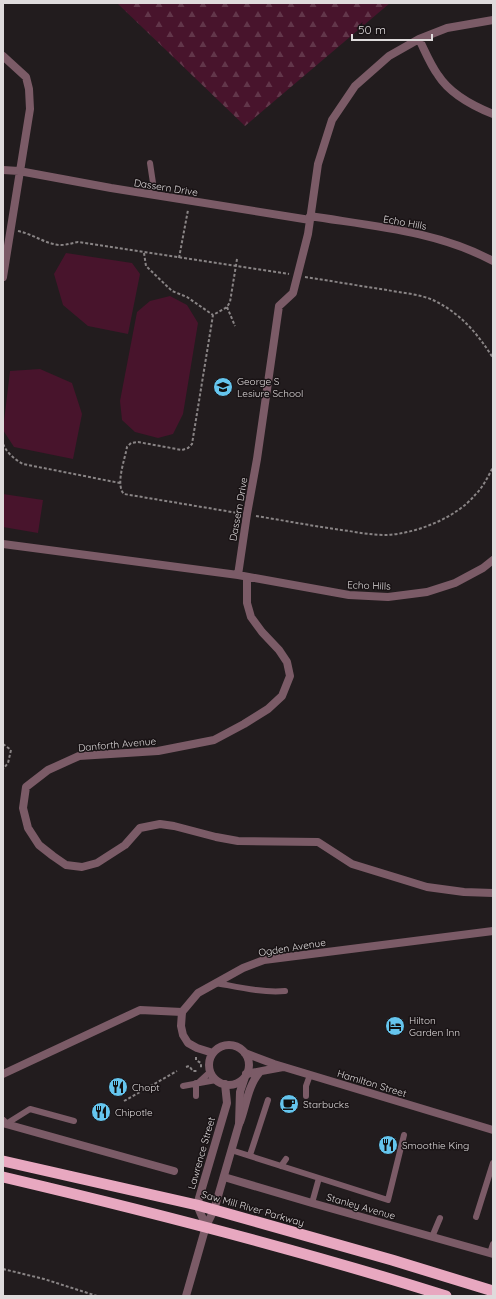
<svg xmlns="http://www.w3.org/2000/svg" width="496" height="1299" viewBox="0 0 496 1299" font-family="Quicksand,sans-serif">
<defs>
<pattern id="forest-firs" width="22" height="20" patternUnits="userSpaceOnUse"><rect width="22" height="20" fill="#48142c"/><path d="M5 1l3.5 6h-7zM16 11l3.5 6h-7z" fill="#62364a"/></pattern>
</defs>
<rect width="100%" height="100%" fill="#221c1e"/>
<path fill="#48142c" d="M 66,253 L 132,263 L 140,274 L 128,334 L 88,326 L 63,305 L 54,274 Z
M 170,296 L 187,305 L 198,323 L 183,414 L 173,434 L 158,438 L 135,432 L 122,420 L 120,401 L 137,312 L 150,301 Z
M 40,369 L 72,383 L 82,414 L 73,459 L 14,447 L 3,430 L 10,371 Z
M 3,494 L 43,500 L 38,533 L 3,527 Z"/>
<path fill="url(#forest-firs)" d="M 117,3 L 390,3 L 245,126 Z"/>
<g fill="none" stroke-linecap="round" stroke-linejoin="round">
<path stroke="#898485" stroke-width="2" stroke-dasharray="3 2" stroke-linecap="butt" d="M 18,231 C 33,234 47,245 61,245 C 67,245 72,243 78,242 L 289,274
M 144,253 L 146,266 L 172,291 L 187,297 L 213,315
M 179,258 L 188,210
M 237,259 L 230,302 L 227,307 L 213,315 L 192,444 L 188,448 L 182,450 L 138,442 L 131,443 L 127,447 C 125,459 115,485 124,494 L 238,513
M 305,277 C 332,281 360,286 387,290 C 402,293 421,294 435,301 C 461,314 478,334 493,358
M 227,307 L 235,326
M 3,444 C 7,453 14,459 23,464 L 120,483
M 256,516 C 287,521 318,527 349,531 C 361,533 373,535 386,535 C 415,534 456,518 475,495 C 483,487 488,477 493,467
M 3,744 L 11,750 L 8,763 L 3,769
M 196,1057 L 196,1060 L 201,1063 L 201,1069
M 186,1067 L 189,1066 L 193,1071 L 198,1071
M 124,1101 L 177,1071
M 3,1269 L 44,1279 L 97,1296"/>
<path stroke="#7b5b67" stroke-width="6" d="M 149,194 L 153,183 L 150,163
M 216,983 C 238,987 262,993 285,991
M 198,1083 L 210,1072
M 183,1086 L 216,1080
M 196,1096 L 196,1083
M 306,1096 L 306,1086 L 310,1075
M 6,1124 L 30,1109 L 74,1121
M 231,1150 L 319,1178 L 312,1203
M 250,1155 L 268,1100
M 281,1166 L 286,1159
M 319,1178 L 388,1200 L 404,1135
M 476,1217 L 493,1163
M 432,1237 L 440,1218
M 490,1253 L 493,1244"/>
<path stroke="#7b5b67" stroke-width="8" d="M 419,39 C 425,51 430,64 438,75 C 450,94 473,106 493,114
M 3,56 L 26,77 L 29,89 L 30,109 L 3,277
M 3,170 L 19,171 L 111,188 L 310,220
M 310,216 C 372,226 437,231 493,261
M 3,544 L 238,575 L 349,595 L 388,597 L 427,592 L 455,583 L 483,568 L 493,560
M 238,575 L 247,514 L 257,459 L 279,306 L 293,293 L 308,234 L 318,164 L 332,120 L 355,86 L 389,56 L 419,39 L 447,28 L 493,20
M 247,577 L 247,603 L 251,617 L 262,632 L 279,650 L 287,662 L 290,676 L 282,696 L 268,709 L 244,724 L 214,740 L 158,751 L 79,756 L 48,770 L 26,787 L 23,808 L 28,828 L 39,845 L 53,856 L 66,865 L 82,867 L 97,863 L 125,845 L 140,828 L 160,824 L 174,826 L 216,837 L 238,841 L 318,842 L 352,864 L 427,887 L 464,892 L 493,893
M 245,1053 L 274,1064 L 493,1130
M 3,1074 L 140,1010 L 182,1012
M 246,1074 L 283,1067
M 3,1121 L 6,1124 L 174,1171
M 240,1122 C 246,1106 248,1086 259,1073
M 224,1177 L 312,1203 L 493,1254"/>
<path stroke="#7b5b67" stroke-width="8" d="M209 1065a20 20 0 1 1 40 0a20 20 0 1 1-40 0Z
M 213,1053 L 197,1048 L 188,1043 L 183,1035 L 181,1026 L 182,1012 L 198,993 L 243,968 L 264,960 L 493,931
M 206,1226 L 197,1205 L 227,1103 L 225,1084
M 186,1296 L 206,1226 L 214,1210 L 239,1124 L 240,1092 L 245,1077"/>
<path stroke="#e8a8c0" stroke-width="11" d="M 3,1161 L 197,1205 L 392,1260 L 493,1291
M 3,1177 C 152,1212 300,1250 446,1296"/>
</g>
<defs>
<symbol id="school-disc" viewBox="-11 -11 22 22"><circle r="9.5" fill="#65c5ee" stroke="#191315"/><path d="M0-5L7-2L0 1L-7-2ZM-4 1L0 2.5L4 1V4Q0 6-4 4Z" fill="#111"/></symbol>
<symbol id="hotel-disc" viewBox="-11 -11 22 22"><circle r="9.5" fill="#65c5ee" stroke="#191315"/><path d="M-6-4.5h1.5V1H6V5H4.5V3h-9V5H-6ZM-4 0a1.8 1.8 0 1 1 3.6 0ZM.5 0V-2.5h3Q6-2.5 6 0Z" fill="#111"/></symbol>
<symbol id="restaurant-disc" viewBox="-11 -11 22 22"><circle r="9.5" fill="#65c5ee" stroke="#191315"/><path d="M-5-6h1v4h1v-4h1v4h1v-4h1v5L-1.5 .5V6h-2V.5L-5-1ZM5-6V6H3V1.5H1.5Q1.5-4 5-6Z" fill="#111"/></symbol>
<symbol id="cafe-disc" viewBox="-11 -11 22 22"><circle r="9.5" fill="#65c5ee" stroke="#191315"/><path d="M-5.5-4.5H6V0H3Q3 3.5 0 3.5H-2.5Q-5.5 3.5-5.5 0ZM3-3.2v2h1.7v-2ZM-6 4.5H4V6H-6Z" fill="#111"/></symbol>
</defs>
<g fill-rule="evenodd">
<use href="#school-disc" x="212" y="376" width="22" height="22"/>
<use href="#hotel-disc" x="384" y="1015" width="22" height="22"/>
<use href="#restaurant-disc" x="107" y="1076" width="22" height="22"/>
<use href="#cafe-disc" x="278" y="1093" width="22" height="22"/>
<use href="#restaurant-disc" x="90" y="1101" width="22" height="22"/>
<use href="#restaurant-disc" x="377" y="1134" width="22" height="22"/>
</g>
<g text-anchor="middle" stroke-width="3" stroke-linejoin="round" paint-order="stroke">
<g font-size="10" fill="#dfdbdc" stroke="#191315">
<text transform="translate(166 187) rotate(9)" y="4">Dassern Drive</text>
<text transform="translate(405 222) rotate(10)" y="4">Echo Hills</text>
<text transform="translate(238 509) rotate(-80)" y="4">Dassern Drive</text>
<text transform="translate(369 585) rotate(2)" y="4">Echo Hills</text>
<text transform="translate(117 744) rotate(-5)" y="4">Danforth Avenue</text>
<text transform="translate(292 947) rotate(-9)" y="4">Ogden Avenue</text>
<text transform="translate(372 1083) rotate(17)" y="4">Hamilton Street</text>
<text transform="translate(201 1153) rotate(-74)" y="4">Lawrence Street</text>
<text transform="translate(361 1206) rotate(16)" y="4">Stanley Avenue</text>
<text transform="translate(253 1208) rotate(16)" y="4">Saw Mill River Parkway</text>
</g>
<g font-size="10" fill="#dfdbdc" stroke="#191315" text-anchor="start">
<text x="237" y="385">George S<tspan x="237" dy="12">Lesiure School</tspan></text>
<text x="409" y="1024">Hilton<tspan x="409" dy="12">Garden Inn</tspan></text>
<text x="132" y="1091">Chopt</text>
<text x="303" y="1108">Starbucks</text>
<text x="115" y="1116">Chipotle</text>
<text x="402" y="1149">Smoothie King</text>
</g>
</g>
<rect width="496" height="1299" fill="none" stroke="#dfdbdc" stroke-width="8"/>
<path d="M352 34v6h80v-6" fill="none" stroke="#dfdbdc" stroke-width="2"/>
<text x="358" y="34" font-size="12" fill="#dfdbdc" stroke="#191315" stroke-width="3" paint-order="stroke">50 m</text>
</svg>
